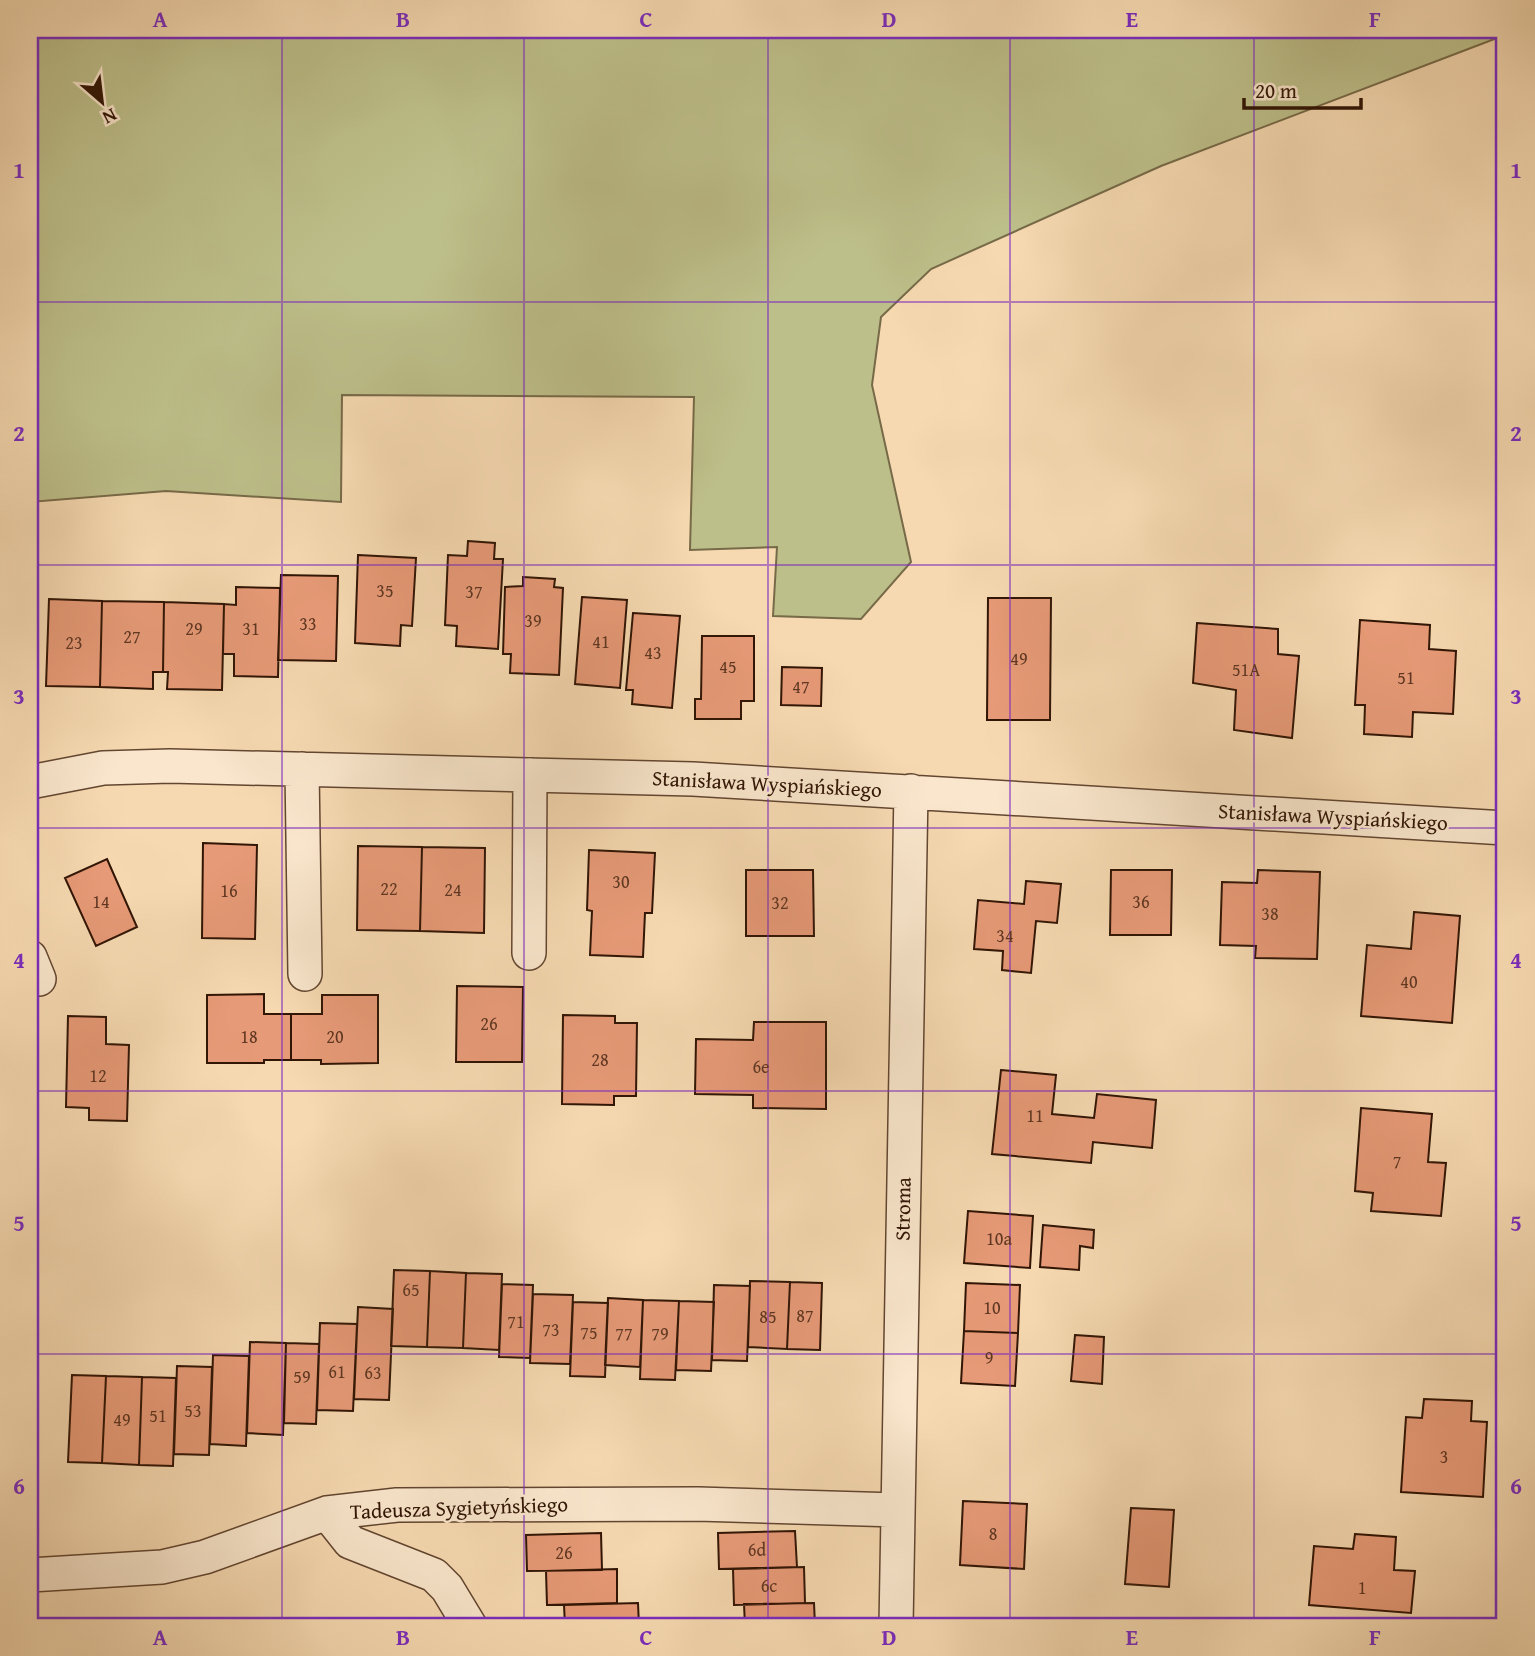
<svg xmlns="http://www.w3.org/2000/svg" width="1535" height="1656" viewBox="0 0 1535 1656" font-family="'Gentium Book Plus',serif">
<rect width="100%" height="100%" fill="#f6d9b1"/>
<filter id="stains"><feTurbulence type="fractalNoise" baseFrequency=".00286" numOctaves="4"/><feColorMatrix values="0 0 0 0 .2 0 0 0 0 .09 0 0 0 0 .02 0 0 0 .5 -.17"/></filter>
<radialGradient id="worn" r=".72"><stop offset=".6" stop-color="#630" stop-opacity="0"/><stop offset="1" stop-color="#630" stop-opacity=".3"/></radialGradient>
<path fill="#bdbf8a" stroke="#776a48" stroke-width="2" d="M 30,30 L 1505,30 L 1505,35 L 1161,166 L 931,269 L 881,317 L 872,385 L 911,562 L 861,619 L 773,616 L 777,547 L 690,550 L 694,397 L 342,395 L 341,502 L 166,491 L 30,502 Z"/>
<path fill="#e79a77" stroke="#311505" stroke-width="2" d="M 468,541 L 495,543 L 494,559 L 503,559 L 498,649 L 456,646 L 457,626 L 445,625 L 448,555 L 467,556 Z
M 358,555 L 416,558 L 412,626 L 401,625 L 400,646 L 355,643 Z
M 281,575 L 338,576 L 336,661 L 278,660 Z
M 523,577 L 555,579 L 554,587 L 563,588 L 559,675 L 510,673 L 511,654 L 503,654 L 505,587 L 523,586 Z
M 236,587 L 280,588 L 278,677 L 234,676 L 234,654 L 223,654 L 224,604 L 236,605 Z
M 582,597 L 627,600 L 620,688 L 575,684 Z
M 988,598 L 1051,598 L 1050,720 L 987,720 Z
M 49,599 L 102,601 L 100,687 L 46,686 Z
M 102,601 L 164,602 L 163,672 L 153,672 L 153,689 L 100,687 Z
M 164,602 L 224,604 L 222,690 L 167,689 L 168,672 L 163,672 Z
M 633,613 L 680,616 L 672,708 L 632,704 L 633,690 L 626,690 Z
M 1360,620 L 1430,625 L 1429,649 L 1456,651 L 1453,714 L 1413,712 L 1412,737 L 1364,734 L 1365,705 L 1355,705 Z
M 1197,623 L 1278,629 L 1278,654 L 1299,656 L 1292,738 L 1234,730 L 1236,690 L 1193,683 Z
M 702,636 L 754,636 L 754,701 L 741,701 L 741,719 L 695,719 L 695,699 L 701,699 Z
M 782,667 L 822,668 L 821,706 L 781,705 Z
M 203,843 L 257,845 L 255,939 L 202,938 Z
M 358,846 L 422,847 L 420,931 L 357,930 Z
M 422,847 L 485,848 L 484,933 L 420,931 Z
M 589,850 L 655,853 L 652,913 L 645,913 L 643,957 L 590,955 L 592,911 L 587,910 Z
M 107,859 L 137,927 L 96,946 L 65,878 Z
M 746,870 L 813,870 L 814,936 L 746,936 Z
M 1111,870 L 1172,870 L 1171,935 L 1110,935 Z
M 1258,870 L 1320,872 L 1317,959 L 1255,958 L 1256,946 L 1220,945 L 1222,882 L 1257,883 Z
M 1026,881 L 1061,884 L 1057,923 L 1036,921 L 1031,973 L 1002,970 L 1003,951 L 974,949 L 978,900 L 1024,904 Z
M 1414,912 L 1460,916 L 1452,1023 L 1361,1016 L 1367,945 L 1411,949 Z
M 457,986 L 523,987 L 522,1062 L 456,1062 Z
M 264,994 L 264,1014 L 291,1014 L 291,1060 L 264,1060 L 264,1063 L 207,1063 L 207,995 Z
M 322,995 L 378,995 L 378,1063 L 321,1064 L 321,1060 L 291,1060 L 291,1014 L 322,1014 Z
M 563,1015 L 615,1016 L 615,1023 L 637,1023 L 636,1096 L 614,1096 L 614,1105 L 562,1104 Z
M 68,1016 L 106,1017 L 106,1044 L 129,1045 L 127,1121 L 89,1120 L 89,1108 L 66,1107 Z
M 754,1022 L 826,1022 L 826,1109 L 753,1108 L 753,1095 L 695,1094 L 696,1039 L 753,1040 Z
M 1001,1070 L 1056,1075 L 1052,1114 L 1094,1118 L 1097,1094 L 1156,1100 L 1152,1148 L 1093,1142 L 1091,1163 L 992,1154 Z
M 1361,1108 L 1432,1114 L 1428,1162 L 1446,1163 L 1441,1216 L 1371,1211 L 1373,1193 L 1355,1191 Z
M 968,1211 L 1033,1216 L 1030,1268 L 964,1263 Z
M 1043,1225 L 1094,1230 L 1093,1248 L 1080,1246 L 1079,1270 L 1040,1267 Z
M 394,1270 L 430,1271 L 427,1347 L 391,1346 Z
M 430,1271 L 466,1273 L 463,1348 L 427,1347 Z
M 466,1273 L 502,1274 L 499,1350 L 463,1348 Z
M 750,1281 L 790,1282 L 787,1349 L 748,1347 Z
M 790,1282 L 822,1283 L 820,1350 L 787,1349 Z
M 966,1283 L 1020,1285 L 1018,1333 L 964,1331 Z
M 502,1284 L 533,1285 L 530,1358 L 499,1357 Z
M 714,1285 L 750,1286 L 747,1361 L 712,1360 Z
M 533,1294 L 573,1295 L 570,1364 L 530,1363 Z
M 608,1298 L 643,1300 L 640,1367 L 605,1365 Z
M 643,1300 L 679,1301 L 675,1380 L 640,1379 Z
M 679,1301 L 714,1302 L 711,1371 L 676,1370 Z
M 573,1302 L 608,1303 L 605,1377 L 570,1376 Z
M 358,1307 L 393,1309 L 389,1400 L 354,1399 Z
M 320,1323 L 357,1324 L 353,1411 L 317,1410 Z
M 964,1331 L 1018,1333 L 1015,1386 L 961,1383 Z
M 1075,1335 L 1104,1337 L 1102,1384 L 1071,1381 Z
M 250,1342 L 286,1343 L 283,1435 L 247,1433 Z
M 286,1343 L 319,1344 L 316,1424 L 284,1423 Z
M 213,1355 L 249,1356 L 246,1446 L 210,1444 Z
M 177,1366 L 212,1367 L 209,1455 L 174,1454 Z
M 72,1375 L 106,1376 L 102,1463 L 68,1462 Z
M 106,1376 L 142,1377 L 139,1465 L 102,1463 Z
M 142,1377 L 176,1378 L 173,1466 L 139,1465 Z
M 1424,1399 L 1472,1401 L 1471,1421 L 1487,1422 L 1483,1497 L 1401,1492 L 1406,1417 L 1422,1418 Z
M 963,1501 L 1027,1504 L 1024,1569 L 960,1565 Z
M 1131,1508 L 1174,1510 L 1169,1587 L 1125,1584 Z
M 795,1531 L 797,1567 L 719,1569 L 718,1533 Z
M 601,1533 L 602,1570 L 527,1571 L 526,1535 Z
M 1355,1534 L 1396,1537 L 1394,1570 L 1415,1571 L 1411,1613 L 1309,1605 L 1314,1546 L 1353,1549 Z
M 804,1567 L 805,1603 L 734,1605 L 733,1569 Z
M 617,1569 L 617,1603 L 547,1605 L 546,1571 Z
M 638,1603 L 639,1626 L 565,1626 L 564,1605 Z
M 814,1603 L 815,1626 L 745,1626 L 744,1604 Z"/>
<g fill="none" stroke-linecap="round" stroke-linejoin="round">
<defs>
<path id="street" d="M 302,769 L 305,974
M 30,782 L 103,768 L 170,766 L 693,779 L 1505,828
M 529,953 L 530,775
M 30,957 L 39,979
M 327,1513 L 350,1542 L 434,1575 L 447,1588 L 470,1626
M 30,1575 L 162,1567 L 205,1557 L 327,1513 L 397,1505 L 698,1504 L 897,1510
M 896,1626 L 911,791"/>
</defs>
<use href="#street" stroke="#624630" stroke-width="36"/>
<use href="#street" stroke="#f9e6cc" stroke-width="33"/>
</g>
<path fill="none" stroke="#7b2cbf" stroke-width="2" stroke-opacity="0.55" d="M 282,30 L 282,1626M 524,30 L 524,1626M 768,30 L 768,1626M 1010,30 L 1010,1626M 1254,30 L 1254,1626M 30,302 L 1505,302M 30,565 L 1505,565M 30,828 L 1505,828M 30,1091 L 1505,1091M 30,1354 L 1505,1354"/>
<g text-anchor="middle" stroke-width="5" stroke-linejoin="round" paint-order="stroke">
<g font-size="18" fill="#5e3622">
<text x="385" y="597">35</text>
<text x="474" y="598">37</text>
<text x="533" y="627">39</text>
<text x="308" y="630">33</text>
<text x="194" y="635">29</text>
<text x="251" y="635">31</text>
<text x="132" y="643">27</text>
<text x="601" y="648">41</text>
<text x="74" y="649">23</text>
<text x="653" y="659">43</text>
<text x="1019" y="665">49</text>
<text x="728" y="673">45</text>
<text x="1246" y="676">51A</text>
<text x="1406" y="684">51</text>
<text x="801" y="693">47</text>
<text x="621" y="888">30</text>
<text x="389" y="895">22</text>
<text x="453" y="896">24</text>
<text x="229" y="897">16</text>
<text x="101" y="908">14</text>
<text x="1141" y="908">36</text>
<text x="780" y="909">32</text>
<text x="1270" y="920">38</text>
<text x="1005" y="942">34</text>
<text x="1409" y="988">40</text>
<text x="489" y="1030">26</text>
<text x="249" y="1043">18</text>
<text x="335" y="1043">20</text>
<text x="600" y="1066">28</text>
<text x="761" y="1073">6e</text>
<text x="98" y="1082">12</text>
<text x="1035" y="1122">11</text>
<text x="1397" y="1168">7</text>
<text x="999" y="1245">10a</text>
<text x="411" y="1296">65</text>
<text x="992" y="1314">10</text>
<text x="805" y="1322">87</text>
<text x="768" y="1323">85</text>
<text x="516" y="1328">71</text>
<text x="551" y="1336">73</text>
<text x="589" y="1339">75</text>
<text x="624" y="1340">77</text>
<text x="660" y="1340">79</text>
<text x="989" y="1364">9</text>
<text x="337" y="1378">61</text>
<text x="373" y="1379">63</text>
<text x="302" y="1383">59</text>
<text x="193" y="1417">53</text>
<text x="158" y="1422">51</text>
<text x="122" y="1426">49</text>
<text x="1444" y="1463">3</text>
<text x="993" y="1540">8</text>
<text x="757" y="1556">6d</text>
<text x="564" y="1559">26</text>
<text x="769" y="1592">6c</text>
<text x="1362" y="1594">1</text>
</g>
<g font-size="21" fill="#311505" stroke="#f9e6cc">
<text transform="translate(767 784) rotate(3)" y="7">Stanisława Wyspiańskiego</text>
<text transform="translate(1333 817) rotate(3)" y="7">Stanisława Wyspiańskiego</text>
<text transform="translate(903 1209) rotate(-89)" y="7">Stroma</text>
<text transform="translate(459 1508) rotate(-2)" y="7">Tadeusza Sygietyńskiego</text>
</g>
</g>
<rect width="1535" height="1656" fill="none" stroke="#f6d9b1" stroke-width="77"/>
<g transform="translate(102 102) rotate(152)" stroke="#f9e6cc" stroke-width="5" paint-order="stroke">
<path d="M0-5L12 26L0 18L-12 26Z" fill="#311505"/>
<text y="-10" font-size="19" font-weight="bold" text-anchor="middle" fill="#311505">N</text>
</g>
<path d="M1244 98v10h117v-10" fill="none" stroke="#311505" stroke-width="3.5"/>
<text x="1255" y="98" font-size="21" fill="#311505" stroke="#f9e6cc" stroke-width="5" paint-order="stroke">20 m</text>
<rect x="38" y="38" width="1458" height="1580" fill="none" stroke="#7b2cbf" stroke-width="2.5"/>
<g font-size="23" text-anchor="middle" font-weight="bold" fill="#7b2cbf">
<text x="160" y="27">A</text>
<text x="403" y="27">B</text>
<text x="646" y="27">C</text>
<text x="889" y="27">D</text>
<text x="1132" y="27">E</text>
<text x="1375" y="27">F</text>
<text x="19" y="178">1</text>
<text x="1516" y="178">1</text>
<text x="19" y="441">2</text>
<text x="1516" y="441">2</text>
<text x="19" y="704">3</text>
<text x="1516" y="704">3</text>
<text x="19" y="968">4</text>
<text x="1516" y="968">4</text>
<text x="19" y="1231">5</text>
<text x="1516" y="1231">5</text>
<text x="19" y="1494">6</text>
<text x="1516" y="1494">6</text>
<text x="160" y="1645">A</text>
<text x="403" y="1645">B</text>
<text x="646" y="1645">C</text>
<text x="889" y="1645">D</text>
<text x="1132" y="1645">E</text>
<text x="1375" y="1645">F</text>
</g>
<rect width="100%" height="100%" filter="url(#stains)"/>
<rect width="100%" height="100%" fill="url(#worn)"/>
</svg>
